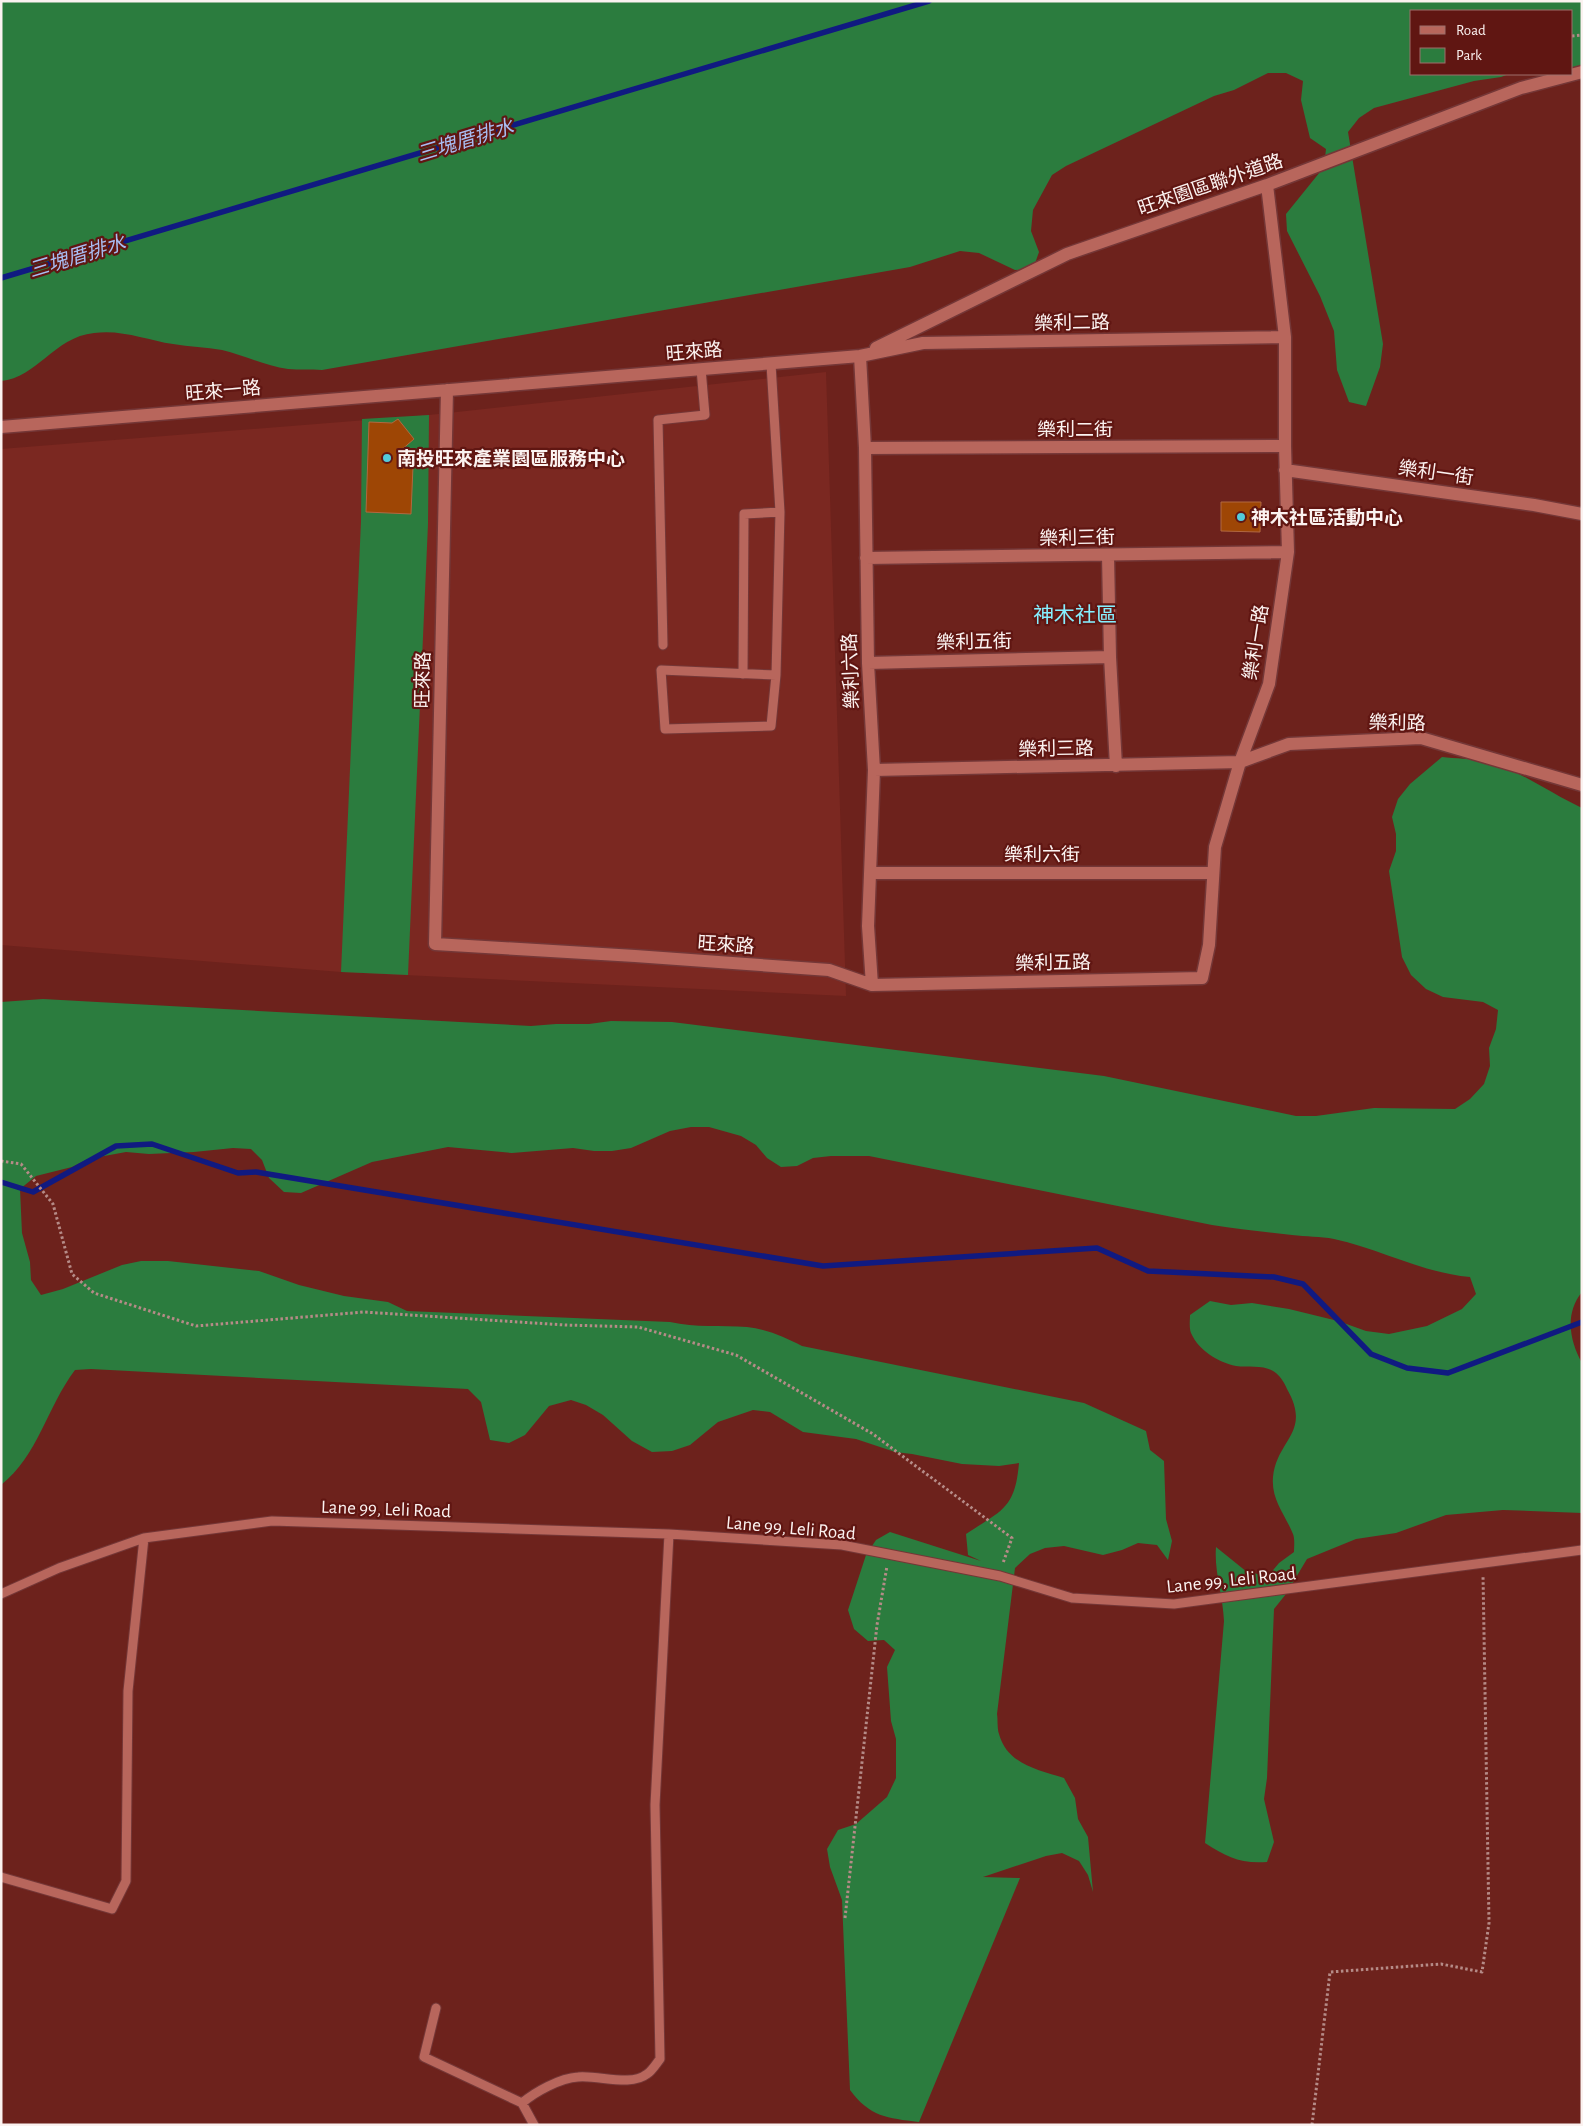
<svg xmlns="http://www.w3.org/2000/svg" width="1583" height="2126" viewBox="0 0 1583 2126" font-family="'Alegreya Sans','Noto Sans TC',sans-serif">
<rect width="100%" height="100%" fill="#6d221c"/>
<path fill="#7b2821" d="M 826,372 L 846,996 L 341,972 L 1,945 L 1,449 L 429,415 Z"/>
<path fill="#2b7c3e" d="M 1,1 L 1582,1 L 1582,73 L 1572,73 L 1572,11 L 1412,11 L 1412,74 L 1509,74 L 1501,77 L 1474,81 L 1374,108 L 1359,118 L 1348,132 L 1383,344 L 1380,367 L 1366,406 L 1349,402 L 1337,370 L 1334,331 L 1320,296 L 1287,231 L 1286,214 L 1324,167 L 1326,149 L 1310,138 L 1301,100 L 1303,81 L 1286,73 L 1268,73 L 1234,90 L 1214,96 L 1066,166 L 1052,175 L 1033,210 L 1031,231 L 1039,252 L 1033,269 L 1015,270 L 979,253 L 960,251 L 910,267 L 322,370 C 311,369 299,370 288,369 C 265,366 244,355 222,350 C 206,347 189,347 173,344 C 147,340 121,329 94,333 C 54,337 37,378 1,381 Z
M 429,415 L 428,524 L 408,975 L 341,972 L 361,521 L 362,419 Z
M 1442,757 C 1454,759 1473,758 1484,761 C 1519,769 1549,793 1582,808 L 1582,1292 C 1565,1313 1569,1340 1582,1363 L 1582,1513 L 1503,1510 L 1446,1515 L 1396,1533 L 1356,1539 L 1307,1559 L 1286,1594 L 1274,1609 L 1267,1778 L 1264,1799 L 1274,1842 L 1267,1862 C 1240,1864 1227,1857 1205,1843 L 1224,1621 C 1223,1595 1214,1572 1216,1547 L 1247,1572 L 1268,1576 L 1279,1563 L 1294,1552 C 1294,1547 1295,1539 1293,1534 C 1285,1514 1271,1500 1273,1477 C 1277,1439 1312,1433 1287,1389 C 1285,1384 1281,1377 1276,1373 C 1265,1364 1249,1368 1236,1366 C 1218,1362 1199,1351 1191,1333 C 1189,1328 1190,1320 1190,1315 L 1210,1301 L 1231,1305 L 1252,1303 L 1289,1309 L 1338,1321 L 1366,1331 L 1389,1334 L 1427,1326 L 1462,1309 L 1476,1294 L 1470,1277 C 1423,1273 1380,1249 1334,1239 C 1320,1236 1306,1237 1292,1235 C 1265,1232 1239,1229 1212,1225 L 869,1156 L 831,1156 L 813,1158 L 797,1166 L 781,1167 L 767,1158 L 756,1145 L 741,1136 L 709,1127 L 691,1127 L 670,1131 L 631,1148 L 612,1151 L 594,1151 L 573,1148 L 512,1153 L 448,1147 L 372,1162 L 301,1193 L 284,1192 L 269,1178 L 262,1160 L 251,1149 L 233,1148 L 194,1152 L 149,1154 L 126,1152 L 88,1159 L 72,1167 L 36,1176 L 20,1189 L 22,1233 L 30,1262 L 31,1280 L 41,1295 L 63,1289 L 122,1265 L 141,1261 L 168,1261 L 259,1271 L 299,1285 L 344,1296 L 388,1302 L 407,1311 L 670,1322 C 696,1328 721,1325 747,1327 C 766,1329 785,1337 802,1346 L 1084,1403 L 1146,1431 L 1150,1450 L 1164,1461 L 1166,1519 L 1172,1541 L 1168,1560 L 1157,1545 L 1138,1543 L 1122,1550 L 1103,1555 L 1064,1546 L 1045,1548 L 1030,1554 L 1015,1568 L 997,1714 C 998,1720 997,1728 999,1734 C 1007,1764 1038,1770 1064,1778 L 1075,1798 L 1078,1819 L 1088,1837 L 1093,1892 L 1088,1875 L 1079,1861 L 1062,1853 L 1046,1856 L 983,1877 L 1020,1878 L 919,2122 C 887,2118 870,2117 850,2090 L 842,1900 L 830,1867 L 827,1849 L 838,1830 L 856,1824 L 887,1797 L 896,1778 L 896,1739 L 891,1721 L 887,1667 L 895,1650 L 884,1640 L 868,1641 L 854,1629 L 848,1610 L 866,1555 L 876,1540 L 890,1532 L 981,1561 L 968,1555 L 966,1534 C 1002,1510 1015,1509 1019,1463 L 999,1466 L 962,1464 L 912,1454 L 895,1452 L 856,1439 L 803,1432 L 770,1412 L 753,1410 L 718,1422 L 690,1445 L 672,1451 L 652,1452 L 632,1441 L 603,1415 L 586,1405 L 571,1400 L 549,1406 L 525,1435 L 509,1443 L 490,1440 L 481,1402 L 468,1389 L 91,1369 L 75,1370 C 47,1407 38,1456 1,1485 L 1,1002 L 43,999 L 531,1026 L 556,1024 L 589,1024 L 611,1021 L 672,1022 L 1104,1076 L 1296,1116 L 1316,1116 L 1374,1108 L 1455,1109 L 1470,1099 L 1484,1084 L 1490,1066 L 1489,1048 L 1496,1029 L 1498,1010 L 1483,1002 L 1443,997 L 1426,989 L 1411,975 L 1402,957 L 1389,871 L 1396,851 L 1396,834 L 1392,817 L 1398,799 L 1410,784 Z"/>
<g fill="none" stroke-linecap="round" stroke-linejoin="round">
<path stroke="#101a81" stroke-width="5.5" d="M 1,278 L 929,1
M 1,1182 L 33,1192 L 116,1146 L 152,1144 L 238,1173 L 256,1172 L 823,1266 L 1097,1248 L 1148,1271 L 1274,1277 L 1303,1284 L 1371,1354 L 1407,1368 L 1448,1373 L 1582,1322"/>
</g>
<path fill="#9e4605" stroke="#b16841" d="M 398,419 L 414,439 L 400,451 L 413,466 L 411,514 L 366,512 L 369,422 L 392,423 Z
M 1221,502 L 1261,502 L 1260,532 L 1221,531 Z"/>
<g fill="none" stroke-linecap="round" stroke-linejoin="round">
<defs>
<path id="service" d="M 771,364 L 780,512 L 776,675 L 661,670 L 665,729 L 771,726 L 776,675
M 663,645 L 658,420 L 705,415 L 701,369
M 743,674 L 744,514 L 780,512
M 1,1594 L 59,1568 L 144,1538 L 272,1521 L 669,1534 L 842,1545 L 1000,1576 L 1072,1598 L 1174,1604 L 1582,1550
M 1,1877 L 112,1909 L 126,1881 L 128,1691 L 144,1538
M 436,2008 L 424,2057 L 522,2103
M 534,2125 L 522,2103 C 535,2092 560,2078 578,2077 C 600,2075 630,2087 647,2074 C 652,2071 656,2064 660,2059 L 655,1805 L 669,1534"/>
<path id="minor" d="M 876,348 L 1067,254 L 1267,185 L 1521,88 L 1582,72
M 860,356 L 865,448 L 868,663 L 874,770 L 868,926 L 872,985
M 447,390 L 435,944 L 635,956 L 829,970 L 872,985 L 1202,978 L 1209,945 L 1215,847 L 1240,762 L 1269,684 L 1288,552 L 1285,446 L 1285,337 L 1267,185
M 1,427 L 860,356 L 923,343 L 1285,337
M 865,448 L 1285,446
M 1285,470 L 1534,505 L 1582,514
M 1108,555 L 1110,657 L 1116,766
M 866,558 L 1288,552
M 868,663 L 1110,657
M 874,770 L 1240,762 L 1289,744 L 1421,738 L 1582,785
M 870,873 L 1213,873"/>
</defs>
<use href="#service" stroke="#743737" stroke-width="11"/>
<use href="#minor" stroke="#743737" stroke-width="15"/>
<path stroke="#b58b87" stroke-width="3" stroke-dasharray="2.5 2.5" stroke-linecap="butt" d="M 1572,36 L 1582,35
M 1,1161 L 21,1164 L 53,1204 L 72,1274 L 94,1293 L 196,1326 L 364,1312 L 565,1325 L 638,1327 L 736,1355 L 873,1434 L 1012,1538 L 1003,1563
M 845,1918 L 877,1625 L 887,1566
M 1312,2125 L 1330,1972 L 1441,1964 L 1482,1972 L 1489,1923 L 1483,1575"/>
<use href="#service" stroke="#b8665c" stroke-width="9"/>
<use href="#minor" stroke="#b8665c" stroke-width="12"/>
</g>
<g fill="#53cbdb" stroke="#601612" stroke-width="2">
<circle cx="387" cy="458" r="5"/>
<circle cx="1241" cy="517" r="5"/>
</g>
<g text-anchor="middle" stroke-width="4.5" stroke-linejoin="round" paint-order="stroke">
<g font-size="19" fill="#fbf2f0" stroke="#601612">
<text transform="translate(1210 184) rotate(-19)" y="7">旺來園區聯外道路</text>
<text transform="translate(1072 322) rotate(-1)" y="7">樂利二路</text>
<text transform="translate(694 351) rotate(-5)" y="7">旺來路</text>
<text transform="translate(223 390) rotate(-5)" y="7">旺來一路</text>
<text x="1075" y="436">樂利二街</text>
<text transform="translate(1436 472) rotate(8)" y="7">樂利一街</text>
<text transform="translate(1077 537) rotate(-1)" y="7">樂利三街</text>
<text transform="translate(974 641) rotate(-1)" y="7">樂利五街</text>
<text transform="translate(1255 642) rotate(-81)" y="7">樂利一路</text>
<text transform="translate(850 671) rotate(-92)" y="7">樂利六路</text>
<text transform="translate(422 680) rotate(-89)" y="7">旺來路</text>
<text transform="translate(1397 722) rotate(1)" y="7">樂利路</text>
<text transform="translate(1056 748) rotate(-1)" y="7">樂利三路</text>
<text x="1042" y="861">樂利六街</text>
<text transform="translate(726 944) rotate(4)" y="7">旺來路</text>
<text transform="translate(1053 962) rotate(-1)" y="7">樂利五路</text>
<text transform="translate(386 1508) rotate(2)" y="7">Lane 99, Leli Road</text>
<text transform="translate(791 1527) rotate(5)" y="7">Lane 99, Leli Road</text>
<text transform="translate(1231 1579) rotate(-6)" y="7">Lane 99, Leli Road</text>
</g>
<g font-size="19" font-weight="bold" fill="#fbf2f0" stroke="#601612" text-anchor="start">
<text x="397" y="465">南投旺來產業園區服務中心</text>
<text x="1251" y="524">神木社區活動中心</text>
</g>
<g font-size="20" font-style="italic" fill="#a8bdf2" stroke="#601612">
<text transform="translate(465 140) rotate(-17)" y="7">三塊厝排水</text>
<text transform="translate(77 256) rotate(-17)" y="7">三塊厝排水</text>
</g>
<g font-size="21" fill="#86efff" stroke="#601612">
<text x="1075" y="622">神木社區</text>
</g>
</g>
<rect width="1583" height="2126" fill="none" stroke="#fbf2f0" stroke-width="5"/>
<rect x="1410" y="10" width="162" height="65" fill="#601612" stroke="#9e6e6b"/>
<rect x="1420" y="26" width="25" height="8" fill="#b8665c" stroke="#9e6e6b"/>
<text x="1456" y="35" font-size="15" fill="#fbf2f0">Road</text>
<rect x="1420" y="48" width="25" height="15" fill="#2b7c3e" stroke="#9e6e6b"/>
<text x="1456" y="60" font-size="15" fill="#fbf2f0">Park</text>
</svg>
